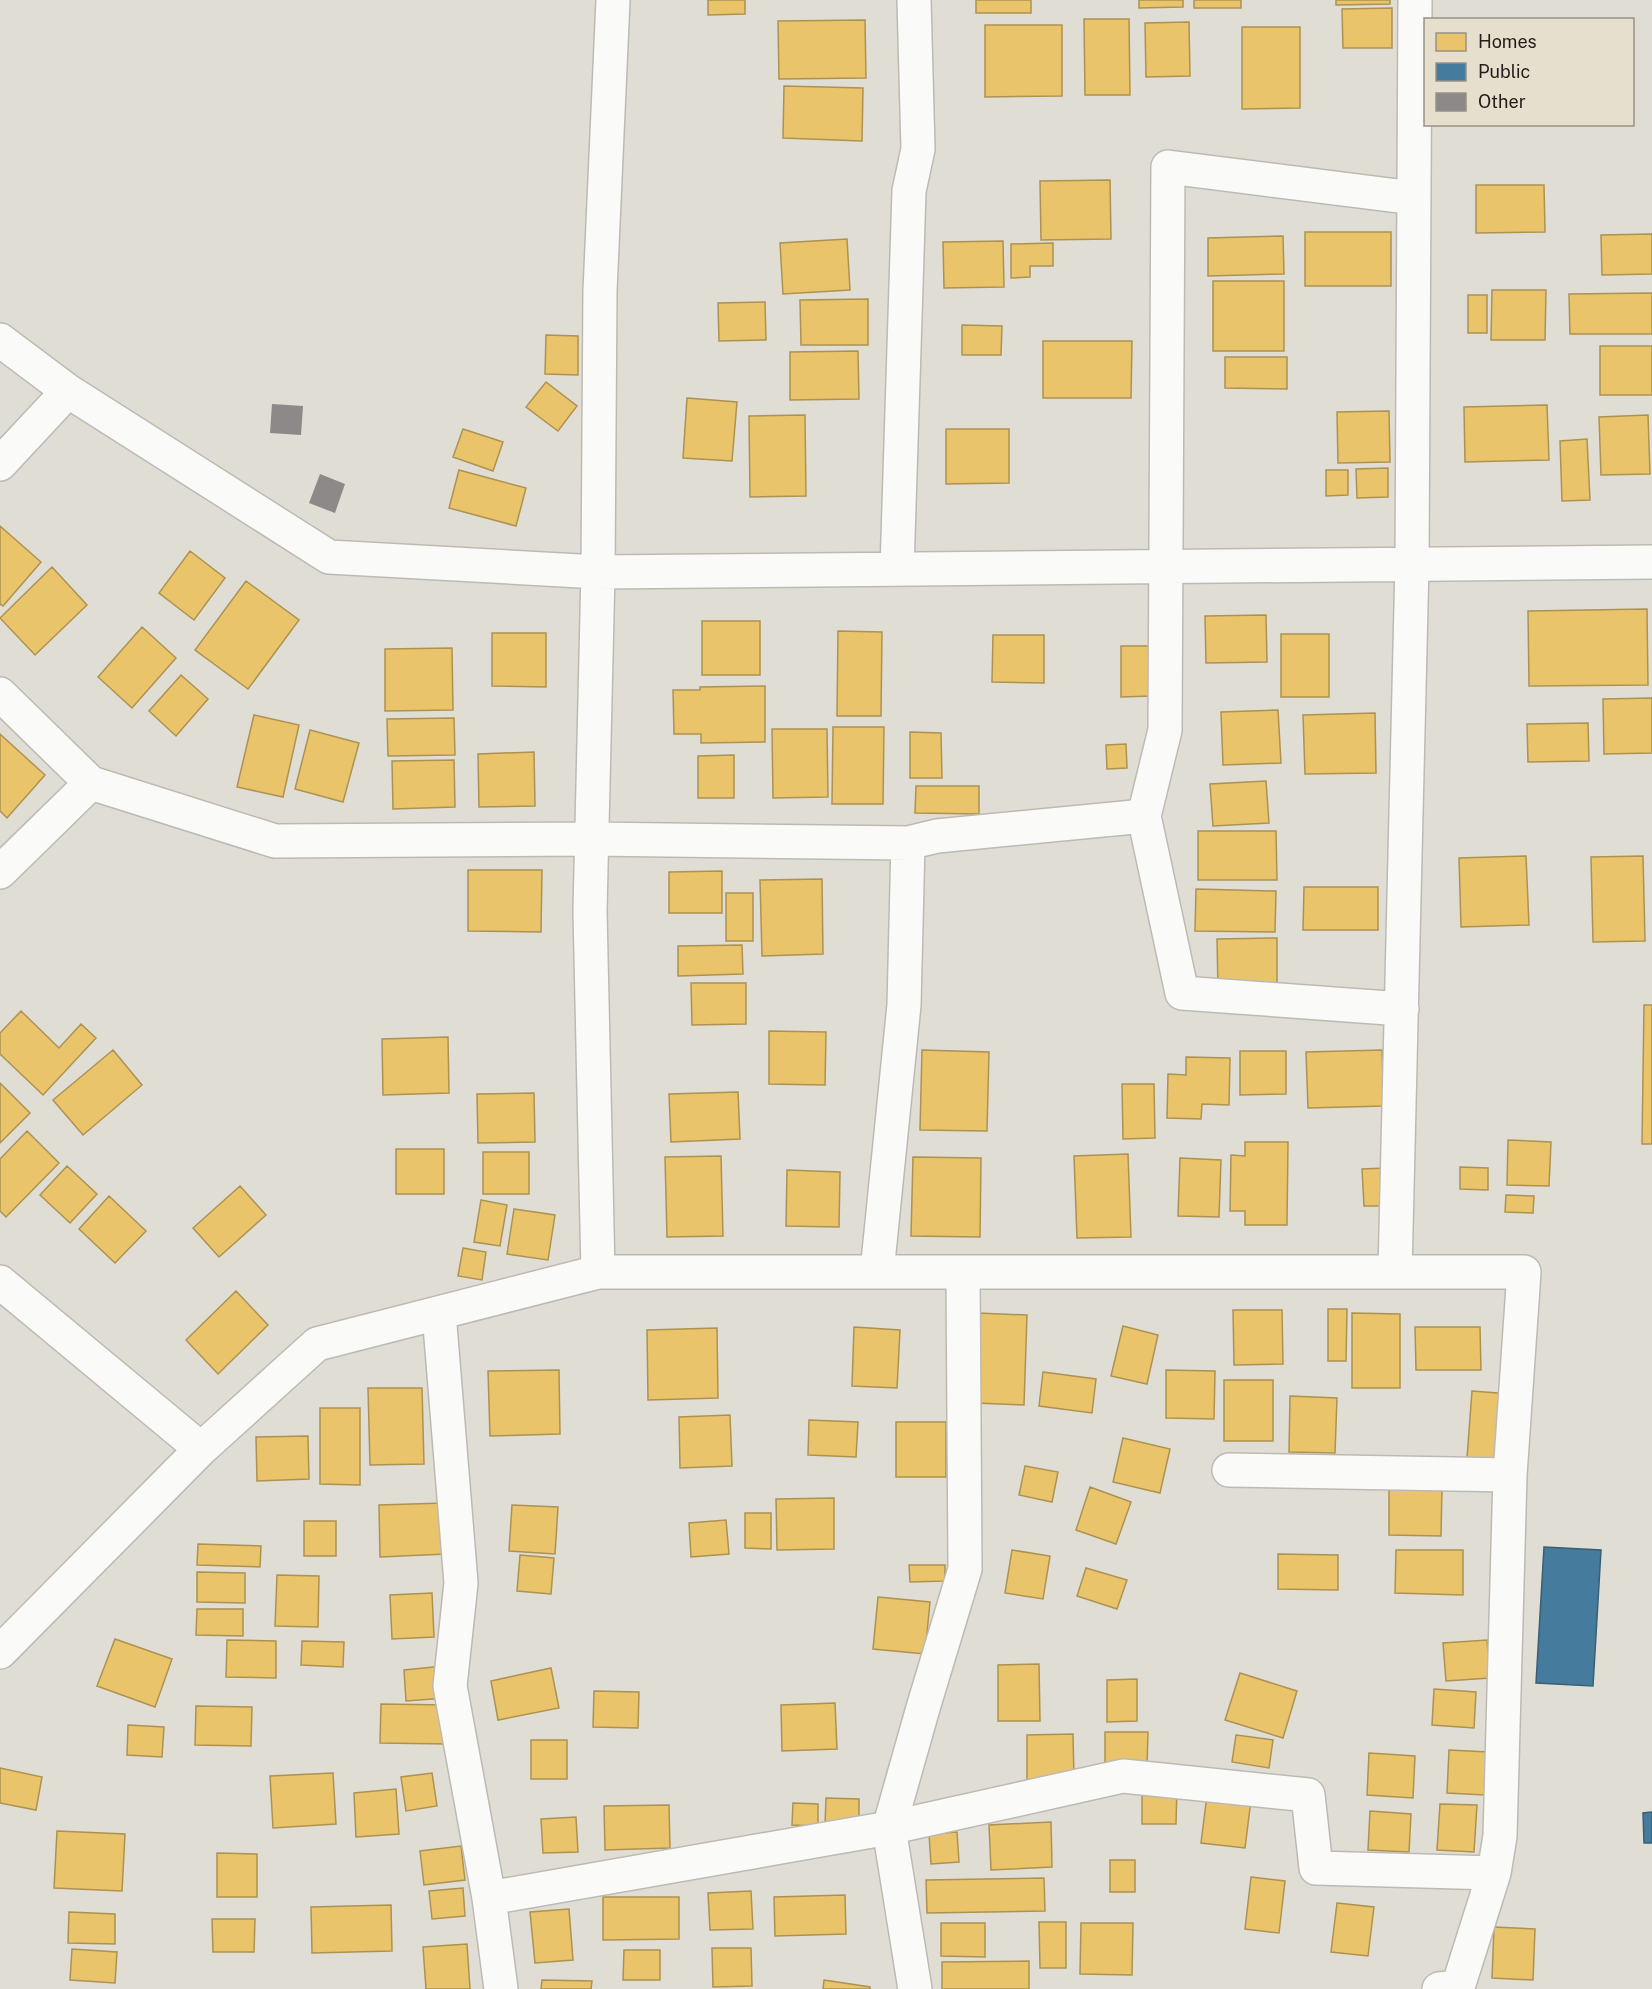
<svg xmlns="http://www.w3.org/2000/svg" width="1652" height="1989" viewBox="0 0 1652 1989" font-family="'Public Sans',sans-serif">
<rect width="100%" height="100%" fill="#e0ddd4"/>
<path fill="#e9c46a" stroke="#ad9252" stroke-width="1.5" d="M 708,0 L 745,0 L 745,14 L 708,15 Z
M 976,0 L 1031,0 L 1031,13 L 976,13 Z
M 1139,0 L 1183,0 L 1183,7 L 1139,8 Z
M 1194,0 L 1241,0 L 1241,8 L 1194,8 Z
M 1336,0 L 1390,0 L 1390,4 L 1336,5 Z
M 1392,8 L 1392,48 L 1343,48 L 1342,9 Z
M 1084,19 L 1129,19 L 1130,95 L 1085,95 Z
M 865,20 L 866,78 L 779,79 L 778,21 Z
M 1189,22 L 1190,76 L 1146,77 L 1145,23 Z
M 985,25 L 1062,25 L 1062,96 L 985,97 Z
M 1242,27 L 1300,27 L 1300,108 L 1242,109 Z
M 784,86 L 863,88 L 862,141 L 783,138 Z
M 1110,180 L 1111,239 L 1041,240 L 1040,181 Z
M 1476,185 L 1544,185 L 1545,232 L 1476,233 Z
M 1305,232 L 1391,232 L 1391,286 L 1305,286 Z
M 1652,234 L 1652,274 L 1602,275 L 1601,235 Z
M 1283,236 L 1284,274 L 1208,276 L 1208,238 Z
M 847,239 L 850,290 L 783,294 L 780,243 Z
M 1003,241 L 1004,287 L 944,288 L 943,242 Z
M 1053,243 L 1053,266 L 1030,266 L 1030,277 L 1011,278 L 1011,244 Z
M 1213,281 L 1284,281 L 1284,351 L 1213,351 Z
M 1492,290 L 1546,290 L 1545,340 L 1491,340 Z
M 1652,293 L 1652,334 L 1570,334 L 1569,294 Z
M 1468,295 L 1487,295 L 1487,333 L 1468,333 Z
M 868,299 L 868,345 L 801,345 L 800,300 Z
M 765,302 L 766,340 L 719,341 L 718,303 Z
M 962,325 L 1002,326 L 1001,355 L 962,355 Z
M 546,335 L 578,336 L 578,375 L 545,374 Z
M 1043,341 L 1132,341 L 1131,398 L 1043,398 Z
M 1600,346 L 1652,346 L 1652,395 L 1600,395 Z
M 858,351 L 859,399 L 790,400 L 790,352 Z
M 1225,357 L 1287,357 L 1287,389 L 1225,388 Z
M 546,382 L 577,406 L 558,431 L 526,407 Z
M 687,398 L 737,402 L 732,461 L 683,458 Z
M 1547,405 L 1549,460 L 1465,462 L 1464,407 Z
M 1389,411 L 1390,462 L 1338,463 L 1337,412 Z
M 805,415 L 806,496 L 750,497 L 749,416 Z
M 1648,415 L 1650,474 L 1601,475 L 1599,417 Z
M 463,429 L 503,442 L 493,471 L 453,457 Z
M 946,429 L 1009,429 L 1009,483 L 946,484 Z
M 1587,439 L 1590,500 L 1562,501 L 1560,441 Z
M 1388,468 L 1388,497 L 1357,498 L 1356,469 Z
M 459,470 L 526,488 L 516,526 L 449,508 Z
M 1326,470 L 1348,470 L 1348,495 L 1326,496 Z
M 0,526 L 41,562 L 3,606 L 0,604 Z
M 190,551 L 225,578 L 194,620 L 159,593 Z
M 52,567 L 87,605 L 35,655 L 0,618 Z
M 246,581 L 299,620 L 248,689 L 195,650 Z
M 1647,609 L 1648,685 L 1529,686 L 1528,611 Z
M 1266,615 L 1267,662 L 1206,663 L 1205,616 Z
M 702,621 L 760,621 L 760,675 L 702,675 Z
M 142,627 L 176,658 L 132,708 L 98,677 Z
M 838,631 L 882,632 L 881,716 L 837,716 Z
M 492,633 L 546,633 L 546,687 L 492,686 Z
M 1281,634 L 1329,634 L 1329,697 L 1281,697 Z
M 993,635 L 1044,635 L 1044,683 L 992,682 Z
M 1121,646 L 1151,646 L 1151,696 L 1121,697 Z
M 452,648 L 453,710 L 385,711 L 385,649 Z
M 181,675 L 208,699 L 176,736 L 149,711 Z
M 765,686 L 765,742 L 701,743 L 701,734 L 674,734 L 673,690 L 700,690 L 700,687 Z
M 1652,698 L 1652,753 L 1604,754 L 1603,699 Z
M 1278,710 L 1281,763 L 1223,765 L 1221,712 Z
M 1375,713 L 1376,773 L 1305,774 L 1303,715 Z
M 254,715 L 299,725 L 283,797 L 237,787 Z
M 454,718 L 455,755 L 388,756 L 387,719 Z
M 1588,723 L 1589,761 L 1528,762 L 1527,724 Z
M 833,727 L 884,727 L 883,804 L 832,804 Z
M 772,729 L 827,729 L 828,797 L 773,798 Z
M 310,730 L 359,743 L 343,802 L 295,789 Z
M 910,732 L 941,733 L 942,778 L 910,778 Z
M 0,734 L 45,775 L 7,818 L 0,811 Z
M 1126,744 L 1127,768 L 1107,769 L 1106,745 Z
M 534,752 L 535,806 L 479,807 L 478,754 Z
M 734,755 L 734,798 L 698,798 L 698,756 Z
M 454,760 L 455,807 L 393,809 L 392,761 Z
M 1266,781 L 1269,823 L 1213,826 L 1210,784 Z
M 916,786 L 979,786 L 979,814 L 915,813 Z
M 1198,831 L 1276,831 L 1277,880 L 1198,880 Z
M 1526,856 L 1529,925 L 1461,927 L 1459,858 Z
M 1643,856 L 1645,941 L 1593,942 L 1591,857 Z
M 468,870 L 542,870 L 541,932 L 468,931 Z
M 722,871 L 722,913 L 669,913 L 669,872 Z
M 822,879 L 823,954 L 762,956 L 760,880 Z
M 1304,887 L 1378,887 L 1378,930 L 1303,930 Z
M 1196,889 L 1276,891 L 1275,932 L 1195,931 Z
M 726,893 L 753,893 L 753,941 L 726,941 Z
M 1277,938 L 1277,988 L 1218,988 L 1217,939 Z
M 742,945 L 743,974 L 678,976 L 678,946 Z
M 691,983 L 746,983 L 746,1024 L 692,1025 Z
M 1644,1005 L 1652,1005 L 1652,1144 L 1642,1144 Z
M 21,1011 L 59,1048 L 81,1024 L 96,1038 L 43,1095 L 0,1054 L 0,1033 Z
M 769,1031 L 826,1032 L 825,1085 L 769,1084 Z
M 448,1037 L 449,1093 L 383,1095 L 382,1039 Z
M 113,1050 L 142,1085 L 83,1135 L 53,1100 Z
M 922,1050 L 989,1052 L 987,1131 L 920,1130 Z
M 1382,1050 L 1384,1106 L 1308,1108 L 1306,1052 Z
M 1240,1051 L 1286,1051 L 1286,1094 L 1240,1095 Z
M 1186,1057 L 1230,1058 L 1229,1105 L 1202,1104 L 1201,1119 L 1167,1118 L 1168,1074 L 1186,1075 Z
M 0,1083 L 30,1113 L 0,1143 Z
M 1122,1084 L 1154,1084 L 1155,1138 L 1123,1139 Z
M 738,1092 L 740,1139 L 671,1142 L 669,1094 Z
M 534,1093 L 535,1142 L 478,1143 L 477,1094 Z
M 27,1131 L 59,1163 L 6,1217 L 0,1211 L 0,1159 Z
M 1508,1140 L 1551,1142 L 1549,1186 L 1507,1185 Z
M 1245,1142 L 1288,1142 L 1287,1225 L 1245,1225 L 1245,1211 L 1230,1211 L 1231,1155 L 1245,1156 Z
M 396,1149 L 444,1149 L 444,1194 L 396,1194 Z
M 483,1152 L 529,1152 L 529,1194 L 483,1194 Z
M 1128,1154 L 1131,1237 L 1077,1238 L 1074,1156 Z
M 721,1156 L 723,1236 L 667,1237 L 665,1157 Z
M 913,1157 L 981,1158 L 980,1237 L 911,1236 Z
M 1180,1158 L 1221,1160 L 1219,1217 L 1178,1216 Z
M 67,1166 L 97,1194 L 70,1223 L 40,1195 Z
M 1460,1167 L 1488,1168 L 1488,1190 L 1460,1189 Z
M 1386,1168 L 1387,1206 L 1364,1206 L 1362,1169 Z
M 787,1170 L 840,1172 L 839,1227 L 786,1226 Z
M 240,1186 L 266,1215 L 219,1257 L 193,1228 Z
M 1506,1195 L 1534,1196 L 1533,1213 L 1505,1212 Z
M 109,1196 L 146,1231 L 115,1263 L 79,1229 Z
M 481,1200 L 507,1205 L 500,1246 L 474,1242 Z
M 514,1209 L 555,1215 L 548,1260 L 507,1254 Z
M 463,1248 L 486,1252 L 482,1280 L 458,1276 Z
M 236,1291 L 268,1325 L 218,1374 L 186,1340 Z
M 1328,1309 L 1347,1309 L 1346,1361 L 1328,1361 Z
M 1233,1310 L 1282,1310 L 1283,1364 L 1234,1365 Z
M 977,1313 L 1027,1315 L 1024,1405 L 975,1403 Z
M 1352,1313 L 1400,1314 L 1400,1388 L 1352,1388 Z
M 1123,1326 L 1158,1335 L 1147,1384 L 1111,1376 Z
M 854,1327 L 900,1330 L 897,1388 L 852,1386 Z
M 1415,1327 L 1480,1327 L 1481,1370 L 1416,1370 Z
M 717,1328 L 718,1398 L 648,1400 L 647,1330 Z
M 559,1370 L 560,1434 L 490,1436 L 488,1371 Z
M 1166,1370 L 1215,1371 L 1214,1419 L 1166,1418 Z
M 1043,1372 L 1096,1379 L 1092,1413 L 1039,1406 Z
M 1224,1380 L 1273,1380 L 1273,1441 L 1224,1441 Z
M 368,1388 L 422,1388 L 424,1464 L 370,1465 Z
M 1472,1391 L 1510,1394 L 1506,1460 L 1467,1458 Z
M 1290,1396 L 1337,1398 L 1335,1453 L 1289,1452 Z
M 320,1408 L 360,1408 L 360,1485 L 320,1484 Z
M 730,1415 L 732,1466 L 680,1468 L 679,1417 Z
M 809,1420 L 858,1422 L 856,1457 L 808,1455 Z
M 896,1422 L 946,1422 L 946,1477 L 896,1477 Z
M 308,1436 L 309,1479 L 257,1481 L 256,1437 Z
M 1123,1438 L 1170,1449 L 1160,1493 L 1113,1482 Z
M 1025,1466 L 1058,1472 L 1052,1502 L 1019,1495 Z
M 1090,1487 L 1131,1502 L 1116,1544 L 1076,1530 Z
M 1389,1487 L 1442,1487 L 1441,1536 L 1389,1535 Z
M 834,1498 L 834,1549 L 777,1550 L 776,1499 Z
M 444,1503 L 446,1554 L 380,1557 L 379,1505 Z
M 512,1505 L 558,1507 L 555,1554 L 509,1551 Z
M 745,1513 L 771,1513 L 771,1549 L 745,1548 Z
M 726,1520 L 729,1554 L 691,1557 L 689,1523 Z
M 304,1521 L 336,1521 L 336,1556 L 304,1556 Z
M 198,1544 L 261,1546 L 260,1567 L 197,1565 Z
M 1012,1550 L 1050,1556 L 1043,1599 L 1005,1593 Z
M 1396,1550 L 1463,1550 L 1463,1595 L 1395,1593 Z
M 1278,1554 L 1338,1555 L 1338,1590 L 1278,1589 Z
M 520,1555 L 554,1558 L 551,1594 L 517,1591 Z
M 909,1565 L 945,1565 L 945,1581 L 910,1582 Z
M 1086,1568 L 1127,1580 L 1117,1609 L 1077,1596 Z
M 197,1572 L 245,1573 L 245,1603 L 197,1602 Z
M 277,1575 L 319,1576 L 318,1627 L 275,1626 Z
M 432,1593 L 434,1637 L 392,1639 L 390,1595 Z
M 878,1597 L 930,1602 L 925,1654 L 873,1649 Z
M 197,1609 L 243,1609 L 243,1636 L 196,1635 Z
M 115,1639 L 172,1659 L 155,1707 L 97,1686 Z
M 227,1640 L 276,1641 L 276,1678 L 226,1677 Z
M 1487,1640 L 1490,1678 L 1446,1681 L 1443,1643 Z
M 302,1641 L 344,1642 L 343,1667 L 301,1665 Z
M 1039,1664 L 1040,1721 L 998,1721 L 998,1665 Z
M 443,1666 L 445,1698 L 406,1701 L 404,1670 Z
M 551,1668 L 559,1708 L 498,1720 L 491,1681 Z
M 1240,1673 L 1297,1691 L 1283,1738 L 1225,1720 Z
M 1137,1679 L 1137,1721 L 1107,1722 L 1107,1680 Z
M 1434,1689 L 1476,1692 L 1474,1728 L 1432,1725 Z
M 594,1691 L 639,1692 L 638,1728 L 593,1727 Z
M 835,1703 L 837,1749 L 782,1751 L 781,1705 Z
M 381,1704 L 448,1705 L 448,1744 L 380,1743 Z
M 196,1706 L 252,1707 L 251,1746 L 195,1745 Z
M 128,1725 L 164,1727 L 162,1757 L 127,1755 Z
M 1105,1732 L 1148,1732 L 1147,1766 L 1105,1765 Z
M 1073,1734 L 1074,1780 L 1027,1781 L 1027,1735 Z
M 1236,1735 L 1273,1740 L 1269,1768 L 1232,1762 Z
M 531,1740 L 567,1740 L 567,1779 L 531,1779 Z
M 1449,1750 L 1488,1752 L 1485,1795 L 1447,1793 Z
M 1369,1753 L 1415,1756 L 1413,1798 L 1367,1795 Z
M 0,1768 L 42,1777 L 36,1810 L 0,1803 Z
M 333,1773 L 336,1824 L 273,1828 L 270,1776 Z
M 432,1773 L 437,1806 L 406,1811 L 401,1777 Z
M 1142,1787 L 1177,1787 L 1176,1824 L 1142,1824 Z
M 396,1789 L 399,1834 L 356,1837 L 354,1793 Z
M 1207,1795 L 1251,1800 L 1245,1848 L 1201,1843 Z
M 826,1798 L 859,1799 L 859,1826 L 825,1825 Z
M 793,1803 L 818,1804 L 818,1826 L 792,1825 Z
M 1440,1804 L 1477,1805 L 1474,1852 L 1437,1850 Z
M 669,1805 L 670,1848 L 605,1850 L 604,1806 Z
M 1370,1811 L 1411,1814 L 1409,1852 L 1368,1850 Z
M 576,1817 L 578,1852 L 543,1853 L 541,1819 Z
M 1051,1822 L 1052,1867 L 991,1870 L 989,1825 Z
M 57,1831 L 125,1834 L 122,1891 L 54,1888 Z
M 957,1832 L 959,1862 L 931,1864 L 929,1834 Z
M 461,1846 L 465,1880 L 424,1885 L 420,1851 Z
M 217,1853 L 257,1854 L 257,1897 L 217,1897 Z
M 1110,1860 L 1135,1860 L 1135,1892 L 1110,1892 Z
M 1251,1877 L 1285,1881 L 1279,1933 L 1245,1929 Z
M 1044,1878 L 1045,1911 L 927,1913 L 926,1880 Z
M 463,1888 L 465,1916 L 432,1919 L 429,1891 Z
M 751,1891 L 753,1929 L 710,1930 L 708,1893 Z
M 845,1895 L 846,1934 L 775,1936 L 774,1897 Z
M 603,1897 L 679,1897 L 679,1939 L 603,1940 Z
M 1337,1903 L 1374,1907 L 1368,1956 L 1331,1952 Z
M 391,1905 L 392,1951 L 312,1953 L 311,1907 Z
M 569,1909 L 573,1960 L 535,1963 L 530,1912 Z
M 69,1912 L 115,1914 L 115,1944 L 68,1943 Z
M 212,1919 L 255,1919 L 254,1952 L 213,1952 Z
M 1039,1922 L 1066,1922 L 1066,1968 L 1040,1968 Z
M 941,1923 L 985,1923 L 985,1957 L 941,1956 Z
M 1081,1923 L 1133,1923 L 1132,1975 L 1080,1974 Z
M 1494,1927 L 1535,1929 L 1533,1980 L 1492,1978 Z
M 467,1944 L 470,1989 L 426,1989 L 423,1947 Z
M 712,1948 L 751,1948 L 752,1986 L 713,1987 Z
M 72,1949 L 117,1952 L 115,1983 L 70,1980 Z
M 624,1950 L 660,1950 L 660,1980 L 623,1980 Z
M 1029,1961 L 1029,1989 L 942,1989 L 942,1962 Z
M 542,1980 L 592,1981 L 591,1989 L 541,1989 Z
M 824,1980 L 870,1987 L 870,1989 L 823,1989 Z"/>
<path fill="#457b9d" stroke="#3a5f75" stroke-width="1.5" d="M 1544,1547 L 1601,1550 L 1593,1686 L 1536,1683 Z
M 1652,1812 L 1652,1843 L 1644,1843 L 1643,1813 Z"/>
<path fill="#8c8988" d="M 272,404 L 303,406 L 301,435 L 270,433 Z
M 320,474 L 345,484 L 335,513 L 309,503 Z"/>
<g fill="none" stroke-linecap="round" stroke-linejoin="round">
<defs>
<path id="minor" d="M 0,340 L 68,391 L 329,557 L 598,572 L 1652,562
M 0,464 L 68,391
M 897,569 L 909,191 L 918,149 L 914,0
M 0,694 L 91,783 L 0,872
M 91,783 L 275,841 L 591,839 L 908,843 L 937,836 L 1144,816
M 1402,1009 L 1182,993 L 1144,816 L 1165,730 L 1168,167 L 1414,198
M 598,1272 L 590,911 L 598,572 L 600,291 L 613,0
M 877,1272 L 904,1005 L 908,843
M 1395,1272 L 1412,564 L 1415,0
M 0,1282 L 201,1449
M 439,1313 L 461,1583 L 450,1686 L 489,1898 L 501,1989
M 1229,1470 L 1510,1475
M 0,1652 L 201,1449 L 317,1344 L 598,1272 L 1524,1272 L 1510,1475 L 1500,1836 L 1494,1873 L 1316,1868 L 1308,1795 L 1123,1776 L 889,1828 L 489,1898
M 915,1989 L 889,1828 L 923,1708 L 965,1569 L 963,1272
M 1439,1989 L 1458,1987 L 1494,1873"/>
</defs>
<use href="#minor" stroke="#bdbab4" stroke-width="36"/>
<use href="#minor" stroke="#fafaf9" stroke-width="33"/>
</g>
<rect x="1424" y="18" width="210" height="108" fill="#e6dfce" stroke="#979286" stroke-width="1.5"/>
<rect x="1436" y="33" width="30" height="18" fill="#e9c46a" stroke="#979286" stroke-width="1.5"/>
<text x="1478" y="48" font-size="18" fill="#211e19">Homes</text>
<rect x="1436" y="63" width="30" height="18" fill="#457b9d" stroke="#979286" stroke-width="1.5"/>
<text x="1478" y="78" font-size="18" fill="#211e19">Public</text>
<rect x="1436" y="93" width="30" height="18" fill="#8c8988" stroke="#979286" stroke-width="1.5"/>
<text x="1478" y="108" font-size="18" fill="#211e19">Other</text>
</svg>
